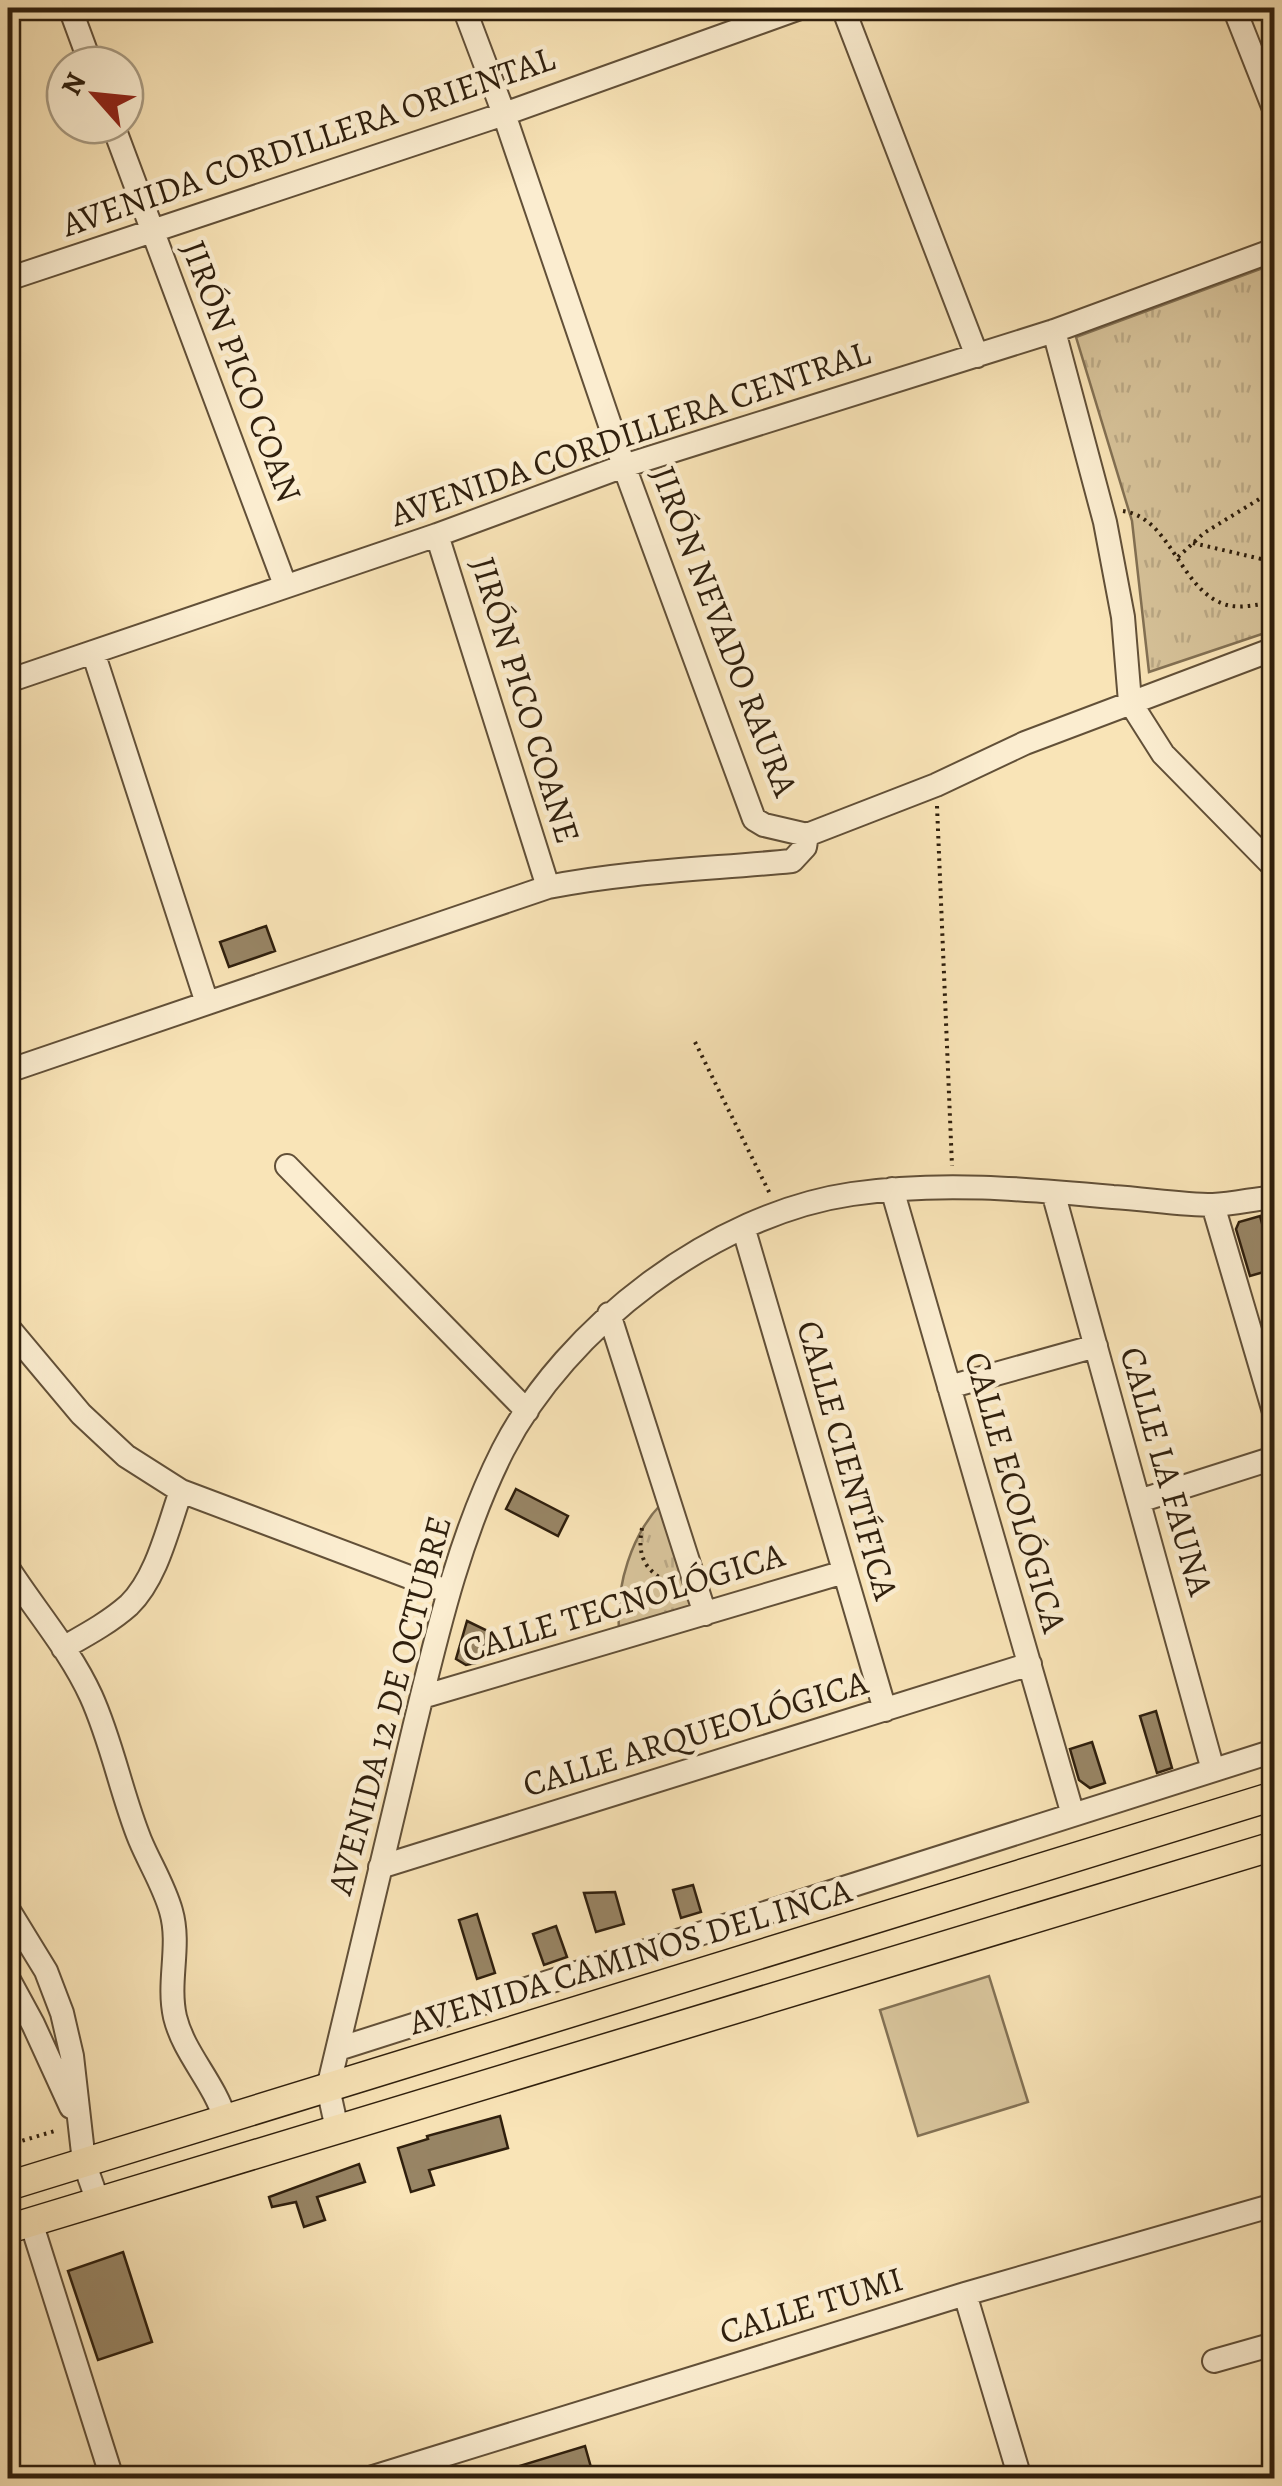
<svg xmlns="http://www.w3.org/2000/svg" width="1282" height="2486" viewBox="0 0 1282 2486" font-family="Alegreya,serif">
<defs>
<pattern id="park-tufts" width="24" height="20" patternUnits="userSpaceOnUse" patternTransform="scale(2.5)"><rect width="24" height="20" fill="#d7c39a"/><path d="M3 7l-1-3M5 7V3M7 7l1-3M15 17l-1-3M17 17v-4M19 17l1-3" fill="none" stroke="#b9a784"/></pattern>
</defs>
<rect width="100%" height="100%" fill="#f9e4b7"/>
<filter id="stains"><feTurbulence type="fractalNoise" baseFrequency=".002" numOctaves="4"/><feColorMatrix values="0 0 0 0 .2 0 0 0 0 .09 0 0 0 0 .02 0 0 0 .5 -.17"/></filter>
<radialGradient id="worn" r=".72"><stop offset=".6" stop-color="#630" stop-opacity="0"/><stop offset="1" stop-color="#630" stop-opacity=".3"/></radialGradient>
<path fill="#d7c39a" stroke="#837154" stroke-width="2.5" d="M 989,1976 L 1028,2102 L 918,2136 L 880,2010 Z"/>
<path fill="url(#park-tufts)" stroke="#837154" stroke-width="2.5" d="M 1274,264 L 1274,630 L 1149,672 L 1132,521 L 1076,337 Z
M 662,1503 L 691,1608 L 619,1629 C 616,1586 631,1535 662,1503 Z"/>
<path fill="#988565" stroke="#2f1f0d" stroke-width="2.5" d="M 266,926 L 275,951 L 229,967 L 220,942 Z
M 1260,1216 L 1274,1269 L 1250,1276 L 1236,1229 L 1239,1222 Z
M 516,1489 L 568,1516 L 558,1536 L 506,1509 Z
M 467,1621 L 490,1632 L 476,1663 L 466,1665 L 456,1659 Z
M 1156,1711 L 1172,1768 L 1157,1773 L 1140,1716 Z
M 1092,1742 L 1105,1783 L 1090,1788 L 1079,1780 L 1070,1749 Z
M 693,1885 L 701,1912 L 681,1918 L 673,1890 Z
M 615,1892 L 624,1924 L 596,1932 L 584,1893 Z
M 477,1914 L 495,1973 L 477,1979 L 459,1920 Z
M 556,1926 L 567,1957 L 544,1965 L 533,1934 Z
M 500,2116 L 508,2148 L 429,2170 L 434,2185 L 411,2192 L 398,2148 L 428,2139 L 427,2136 Z
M 359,2164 L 365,2182 L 317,2197 L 325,2220 L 304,2227 L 296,2202 L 272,2207 L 269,2197 Z
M 123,2252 L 152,2342 L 98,2360 L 68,2271 Z
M 585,2446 L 594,2478 L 494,2478 L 493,2474 Z"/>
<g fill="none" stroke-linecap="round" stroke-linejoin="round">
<defs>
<path id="minor" d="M 70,8 L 91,65
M 464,8 L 504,114 L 624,466 L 754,819 L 764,825 L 807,835 L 936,785 L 1025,743 L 1274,649
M 843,8 L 977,356
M 1234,8 L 1274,109
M 113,125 L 285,585
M 8,279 L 504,114 L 800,8
M 1054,331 L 1105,522 L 1123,617 L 1130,702 L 1163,754 L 1274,867
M 437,535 L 548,887
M 93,652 L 207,1003
M 8,681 L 437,535 L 624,466 L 1054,331 L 1274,250
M 8,1071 L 548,887 C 628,871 710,869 792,861 L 805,847 L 807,835
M 287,1166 L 527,1411
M 892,1189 L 1073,1815
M 1053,1192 L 1213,1770
M 1213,1205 L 1274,1412
M 744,1230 L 885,1710
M 609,1314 L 705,1614
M 8,1327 L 81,1414 L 126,1456 L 181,1491 L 449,1592
M 949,1387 L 1096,1346
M 1139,1501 L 1274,1458
M 8,1568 C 35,1610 70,1650 91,1696 C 112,1742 121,1793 140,1840 C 150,1864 164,1886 171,1911 C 181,1946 167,1981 175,2017 C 184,2054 214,2082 225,2119
M 63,1648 C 86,1635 110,1622 129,1605 C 157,1578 168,1527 181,1491
M 422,1697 L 844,1572
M 380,1867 L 1030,1664
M 8,1909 L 46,1971 L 62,2013 L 72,2056 L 84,2162 L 98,2202
M 8,1978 L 33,2024 L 71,2107
M 338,2049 L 1274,1751
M 337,2129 L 328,2088 C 357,1968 385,1848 414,1728 C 437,1634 459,1537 503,1450 C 566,1327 714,1214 852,1194 C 939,1181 1026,1189 1113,1197 C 1146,1199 1181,1205 1213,1205 C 1233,1204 1254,1199 1274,1197
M 31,2222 L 112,2478
M 965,2294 L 1020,2478
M 1214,2361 L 1274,2344
M 370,2478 L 965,2294 L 1274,2205"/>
<path id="major" d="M 8,2186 L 1274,1796
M 8,2229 L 1274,1846"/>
</defs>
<use href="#minor" stroke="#625038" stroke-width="26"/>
<use href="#major" stroke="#2f1f0d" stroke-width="31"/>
<path stroke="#2f1f0d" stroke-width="4" stroke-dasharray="2.5 5" stroke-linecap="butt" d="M 1123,511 C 1172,518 1180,592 1227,605 C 1241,609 1260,604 1274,602
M 1193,543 L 1274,562
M 1178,557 L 1204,533 L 1274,490
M 937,806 L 952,1166
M 695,1042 L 771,1196
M 642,1528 C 637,1555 644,1571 670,1583
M 8,2145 L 58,2130"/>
<use href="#minor" stroke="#fbedd0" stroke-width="22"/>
<use href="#major" stroke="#f9e4b7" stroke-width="28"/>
</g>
<g text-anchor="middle" stroke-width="9" stroke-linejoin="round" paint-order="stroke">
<g font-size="35" fill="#2f1f0d" stroke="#fbedd0">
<text transform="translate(308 141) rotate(-19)" y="12">AVENIDA CORDILLERA ORIENTAL</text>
<text transform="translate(242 371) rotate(69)" y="12">JIRÓN PICO COAN</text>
<text transform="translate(630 433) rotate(-19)" y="12">AVENIDA CORDILLERA CENTRAL</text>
<text transform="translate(725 631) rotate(69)" y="12">JIRÓN NEVADO RAURA</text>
<text transform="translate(526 700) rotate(73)" y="12">JIRÓN PICO COANE</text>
<text transform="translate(848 1460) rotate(74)" y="12">CALLE CIENTÍFICA</text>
<text transform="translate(1167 1471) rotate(74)" y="12">CALLE LA FAUNA</text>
<text transform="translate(1016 1492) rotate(74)" y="12">CALLE ECOLÓGICA</text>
<text transform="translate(623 1602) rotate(-17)" y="12">CALLE TECNOLÓGICA</text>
<text transform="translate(389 1705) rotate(-75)" y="12">AVENIDA 12 DE OCTUBRE</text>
<text transform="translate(695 1733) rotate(-17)" y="12">CALLE ARQUEOLÓGICA</text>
<text transform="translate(630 1956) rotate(-17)" y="12">AVENIDA CAMINOS DEL INCA</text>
<text transform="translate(811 2305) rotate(-17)" y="12">CALLE TUMI</text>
</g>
</g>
<rect width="1282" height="2486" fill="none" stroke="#f9e4b7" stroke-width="40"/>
<rect x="10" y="10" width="1262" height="2466" fill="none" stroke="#2f1f0d" stroke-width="5"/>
<rect x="20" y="20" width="1242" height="2446" fill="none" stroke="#2f1f0d" stroke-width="2.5"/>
<g transform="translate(95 95) rotate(297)"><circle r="48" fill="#fbedd0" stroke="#a99b82" stroke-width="2.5"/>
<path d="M0-8L18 38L0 25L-18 38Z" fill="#8f2418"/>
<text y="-15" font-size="28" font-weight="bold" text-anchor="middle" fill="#2f1f0d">N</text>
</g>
<rect width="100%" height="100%" filter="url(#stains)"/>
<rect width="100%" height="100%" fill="url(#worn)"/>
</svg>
